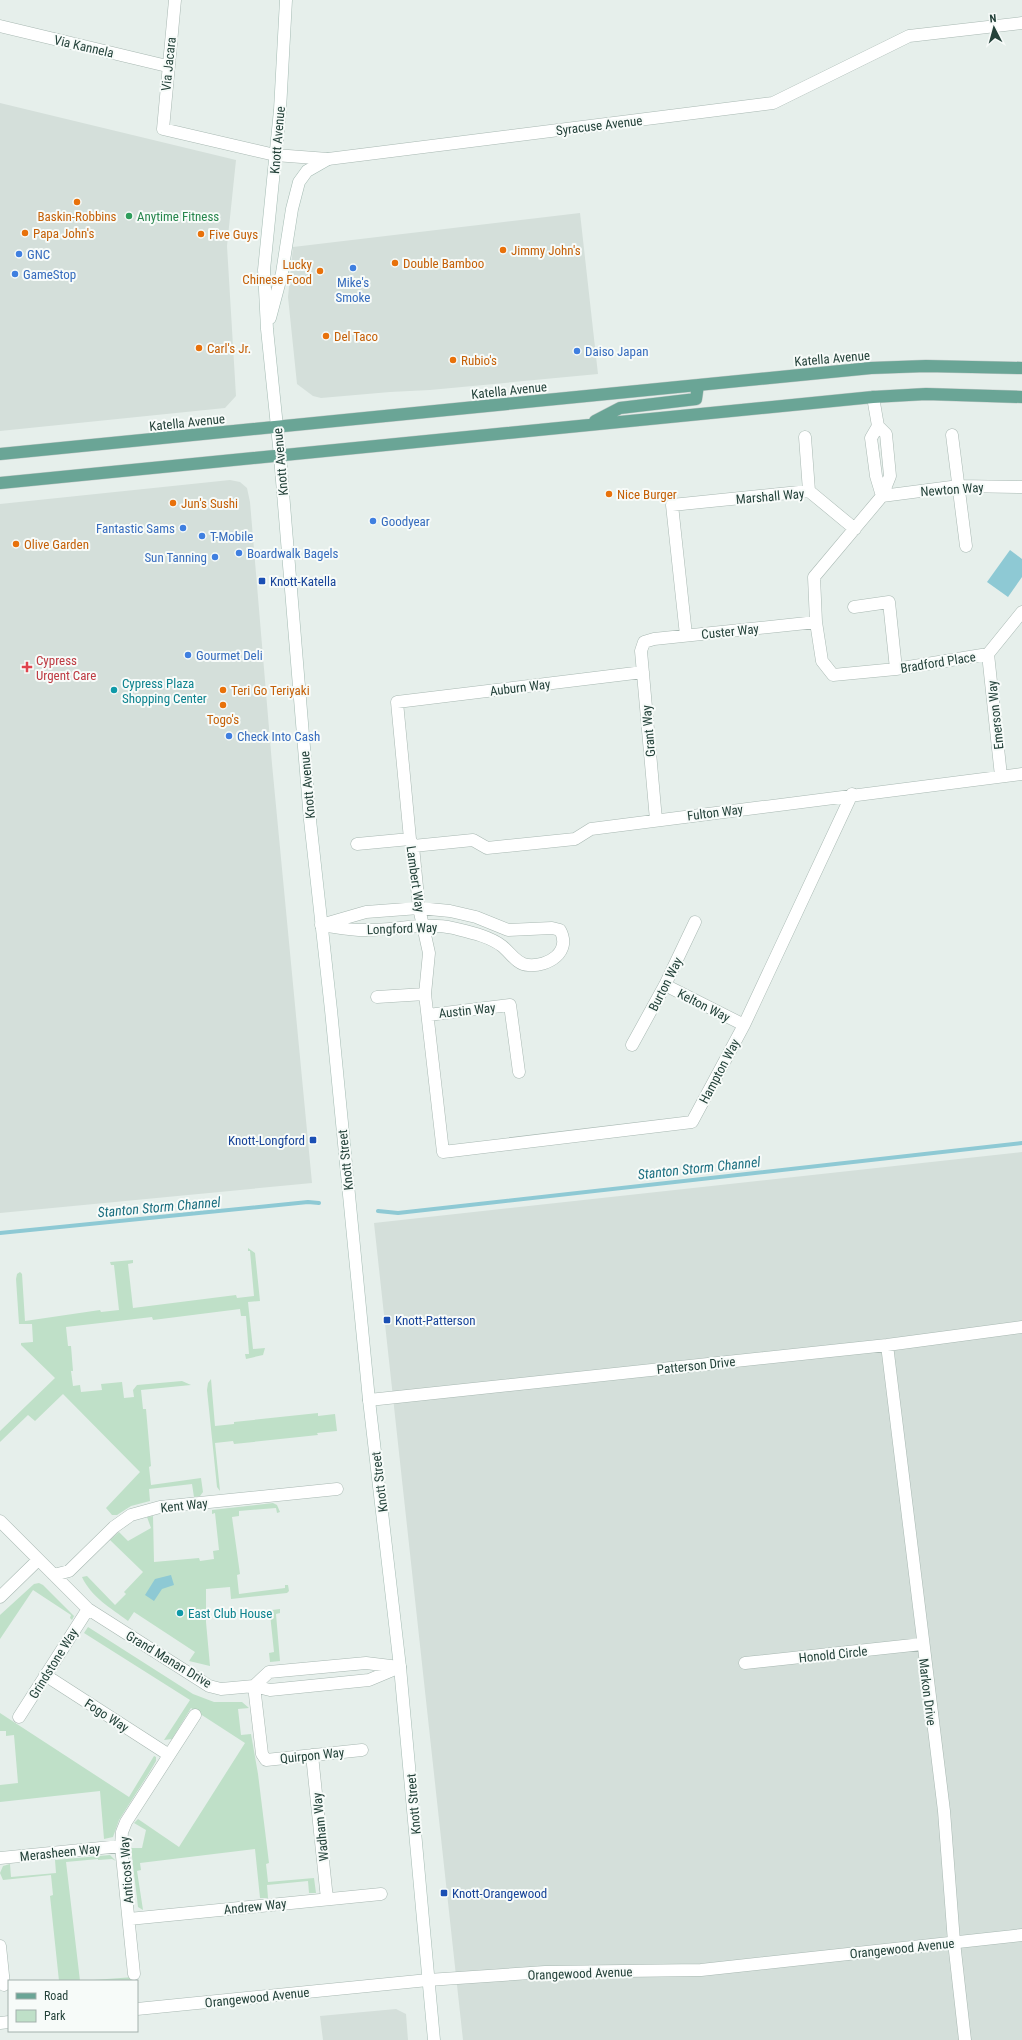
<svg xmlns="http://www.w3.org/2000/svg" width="1022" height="2040" viewBox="0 0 1022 2040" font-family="'Roboto Condensed',sans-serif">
<rect width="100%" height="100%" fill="#e6efeb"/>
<path fill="#d4dfda" d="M 0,103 L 236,160 L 227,246 L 236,396 L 225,408 L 0,431 Z
M 580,213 L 598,374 L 430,390 L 390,392 L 321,398 L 313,396 L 297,384 L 288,297 L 293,247 Z
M 230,480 L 240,482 L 247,488 L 250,502 L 272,764 L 312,1183 L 0,1213 L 0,504 Z
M 1022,1152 L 1022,2040 L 463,2040 L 374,1223 Z
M 396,2009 L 406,2014 L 408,2040 L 323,2040 L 320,2016 Z"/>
<path fill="#bfe0c8" d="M 248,1248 L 255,1253 L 260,1301 L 248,1302 L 253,1349 L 265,1348 L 263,1355 L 246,1359 L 245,1354 L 249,1354 L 246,1316 L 241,1316 L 240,1309 L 153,1320 L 152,1317 L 66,1327 L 68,1346 L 71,1346 L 73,1371 L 71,1371 L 73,1386 L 80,1385 L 81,1392 L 102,1390 L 101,1384 L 122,1382 L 124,1398 L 134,1397 L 133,1390 L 137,1385 L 182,1381 L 191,1385 L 141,1390 L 143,1409 L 146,1409 L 151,1466 L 149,1467 L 151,1485 L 201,1478 L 203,1492 L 200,1496 L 194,1497 L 192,1484 L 149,1489 L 150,1501 L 131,1506 L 117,1515 L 112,1515 L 106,1508 L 140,1472 L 63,1394 L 35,1421 L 28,1415 L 0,1442 L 0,1431 L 55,1378 L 21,1345 L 21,1343 L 33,1342 L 32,1324 L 19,1324 L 16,1279 L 17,1274 L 20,1272 L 22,1274 L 25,1321 L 100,1310 L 101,1312 L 119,1310 L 114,1265 L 111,1265 L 110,1262 L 133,1260 L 133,1263 L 128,1264 L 133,1308 L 236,1295 L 237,1298 L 254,1296 L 250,1251 L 248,1251 Z
M 211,1379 L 215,1426 L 234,1424 L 234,1422 L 318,1413 L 318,1416 L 335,1414 L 337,1431 L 317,1433 L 318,1435 L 234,1444 L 233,1441 L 215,1443 L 220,1491 L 217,1487 L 207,1390 L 208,1383 Z
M 273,1503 L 277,1505 L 280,1512 L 277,1513 L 276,1508 L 239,1511 L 239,1516 L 232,1517 L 240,1574 L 237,1575 L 239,1594 L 285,1588 L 285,1585 L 288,1585 L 289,1591 L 287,1593 L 231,1599 L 230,1587 L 206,1589 L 206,1622 L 210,1666 L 189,1661 L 195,1652 L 134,1612 L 128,1621 C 111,1608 91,1597 82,1577 L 87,1576 L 115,1605 L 126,1594 L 124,1592 L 143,1572 L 110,1540 L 119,1532 L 128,1541 L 151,1528 L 147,1517 L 153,1516 L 154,1562 L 199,1558 L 200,1561 L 214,1559 L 213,1551 L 219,1550 L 215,1513 L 212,1514 L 212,1510 Z
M 39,1583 L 43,1585 L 74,1616 L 72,1620 L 70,1618 L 71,1615 L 33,1590 L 0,1639 L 0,1615 L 34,1584 Z
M 280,1609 L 280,1613 L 276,1614 L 280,1661 L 270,1662 L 269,1653 L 274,1652 L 270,1614 L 264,1615 L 264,1611 Z
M 88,1627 L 193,1694 L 214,1702 L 242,1702 L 249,1708 L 238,1709 L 241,1735 L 251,1734 L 258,1774 L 269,1863 L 266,1864 L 268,1882 L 314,1878 L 316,1893 L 309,1893 L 308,1881 L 267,1885 L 268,1898 L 260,1898 L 255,1849 L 140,1863 L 141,1870 L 137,1871 L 143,1910 L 138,1907 L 131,1848 L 142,1848 L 146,1830 L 134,1823 L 138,1819 L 179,1847 L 245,1743 L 191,1708 L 172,1739 L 164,1740 L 190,1700 L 84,1633 Z
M 0,1713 L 129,1797 L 154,1756 L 156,1757 L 156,1761 L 149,1773 L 119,1820 L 113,1837 L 104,1839 L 100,1791 L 0,1802 L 0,1785 L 18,1783 L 14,1735 L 6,1736 L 6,1731 L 0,1731 Z
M 110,1855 L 116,1861 L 112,1859 L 98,1860 L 98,1859 L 66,1862 L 80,1981 L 134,1977 L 134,1981 L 59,1981 L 50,1896 L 53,1895 L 51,1875 L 3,1880 L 0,1873 L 3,1866 L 10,1864 L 11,1877 L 56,1873 L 55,1860 Z"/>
<path fill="#8ec9d4" d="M 1010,550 L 1022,559 L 1022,577 L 1008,597 L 987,582 Z
M 171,1575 L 174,1585 L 162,1589 L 154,1601 L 145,1595 L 155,1579 Z"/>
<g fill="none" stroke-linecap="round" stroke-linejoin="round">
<path stroke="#8ec9d4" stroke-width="4" d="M 378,1211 L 398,1213 L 1022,1143
M 0,1233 L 308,1202 L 319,1203"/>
<defs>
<path id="minor" d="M 175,0 L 163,129 L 275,155 L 328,159 L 773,103 L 909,36 L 1022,23
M 0,26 L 167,66
M 873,397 L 878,426 L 871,438 L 876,476 L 882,496
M 878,426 L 886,434 L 890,476 L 882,496 L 814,577 L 816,622 L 822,661 L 833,675 L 896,669 L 988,654 L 1022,612
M 952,435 L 966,546
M 805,437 L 809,491
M 882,496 L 959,486 L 1022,487
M 854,607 L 889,602 L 896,669
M 686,635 L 672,505 L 809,491 L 855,529
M 988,654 L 1001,776
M 643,672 L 397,702 L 410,839 L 413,846 L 419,908 L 429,953 L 425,994 L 443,1152 L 692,1122 L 744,1025 L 852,794
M 656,820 L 641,651 L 644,642 L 654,639 L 816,622
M 357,844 L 410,839
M 413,846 L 473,840 L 487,848 L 575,839 L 591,829 L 1022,774
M 419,908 L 450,911 L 476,917 L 508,930 L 552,928 L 560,930 C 572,952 548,967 528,965 C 517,965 510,952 502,946 C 489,936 469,932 453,928 C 426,922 397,930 369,930 C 353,931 336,927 321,925 L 366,912 Z
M 665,985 L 744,1025
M 377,997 L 425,994
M 428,1015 L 510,1005 L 519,1072
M 632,1045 L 665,985 L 695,922
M 887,1345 L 944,1811 L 954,1942 L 965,2040
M 369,1400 L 887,1345 L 1022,1327
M 0,1521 L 88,1609 L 209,1686 L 221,1689 L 254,1686 L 270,1690 L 369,1680 L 400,1667
M 54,1575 L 69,1571 L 114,1527 L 131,1515 L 160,1507 L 337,1489
M 0,1597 L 38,1560
M 745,1663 L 922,1644
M 45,1675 L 169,1755
M 254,1686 L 262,1754 L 266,1760 L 362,1750
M 254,1686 L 269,1672 L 366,1663 L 399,1667
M 19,1717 L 88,1609
M 312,1755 L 327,1899
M 0,1858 L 121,1846
M 129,1919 L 381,1894
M 0,1946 L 4,1985
M 134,1974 L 121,1846 L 122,1832 L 126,1822 L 195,1715"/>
<path id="tertiary" d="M 137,2009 L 428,1980 L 545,1972 L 701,1970 L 1022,1935
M 0,2023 L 9,2022"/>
<path id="secondary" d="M 286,0 L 280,110 L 264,270 L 267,329 L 280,456 L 310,820 L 331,1010 L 369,1400 L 400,1667 L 434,2040
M 270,318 L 282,273 L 292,209 L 299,182 L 307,171 L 328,159"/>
<path id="primary" d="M 595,421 L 620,408 L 696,399 L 698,385
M 0,454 L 871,368 L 926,366 L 1022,368
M 0,483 L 873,397 L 926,394 L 1022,397"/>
</defs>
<use href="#minor" stroke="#a8b8b2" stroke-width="13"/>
<use href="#tertiary" stroke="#a8b8b2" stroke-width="13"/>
<use href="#secondary" stroke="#a4bbb3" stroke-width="13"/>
<use href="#primary" stroke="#c2cac8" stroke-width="13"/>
<use href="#minor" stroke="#fff" stroke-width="12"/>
<use href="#tertiary" stroke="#fff" stroke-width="12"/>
<use href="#secondary" stroke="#fff" stroke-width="12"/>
<use href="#primary" stroke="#6aa596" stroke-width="12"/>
</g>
<g fill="#e8710a" stroke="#f7fbf9" stroke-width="1.5">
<circle cx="77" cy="202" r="4"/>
<circle cx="25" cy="233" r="4"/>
<circle cx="201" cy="234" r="4"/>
<circle cx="503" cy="250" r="4"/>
<circle cx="395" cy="263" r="4"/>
<circle cx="320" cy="271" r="4"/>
<circle cx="326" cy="336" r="4"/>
<circle cx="199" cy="348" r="4"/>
<circle cx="453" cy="360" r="4"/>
<circle cx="609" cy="494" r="4"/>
<circle cx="173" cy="503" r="4"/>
<circle cx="16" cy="544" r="4"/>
<circle cx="223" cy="690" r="4"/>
<circle cx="223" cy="705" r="4"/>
</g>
<circle fill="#2e9e5b" stroke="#f7fbf9" stroke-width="1.5" cx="129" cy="216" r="4"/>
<g fill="#3f7fe0" stroke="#f7fbf9" stroke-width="1.5">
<circle cx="19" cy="254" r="4"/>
<circle cx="353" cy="268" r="4"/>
<circle cx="15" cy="274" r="4"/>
<circle cx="577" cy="351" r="4"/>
<circle cx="373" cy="521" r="4"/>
<circle cx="183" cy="528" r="4"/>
<circle cx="202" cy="536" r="4"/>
<circle cx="239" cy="553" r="4"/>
<circle cx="215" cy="557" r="4"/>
<circle cx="188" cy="655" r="4"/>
<circle cx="229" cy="736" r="4"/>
</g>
<g fill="#1a4fb4" stroke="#f7fbf9" stroke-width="1.5">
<rect x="258" y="577" width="8" height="8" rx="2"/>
<rect x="309" y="1136" width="8" height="8" rx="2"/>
<rect x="383" y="1316" width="8" height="8" rx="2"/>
<rect x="440" y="1889" width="8" height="8" rx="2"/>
</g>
<path fill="#e0444e" stroke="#f7fbf9" stroke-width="1.5" d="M25 661h4v4h4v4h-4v4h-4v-4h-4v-4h4z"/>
<g fill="#0f9aa8" stroke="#f7fbf9" stroke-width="1.5">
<circle cx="114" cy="690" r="4"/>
<circle cx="180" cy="1613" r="4"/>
</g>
<g text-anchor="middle" stroke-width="4" stroke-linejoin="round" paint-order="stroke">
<g font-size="13" fill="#24423a" stroke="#f7fbf9">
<text transform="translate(84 46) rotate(13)" y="5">Via Kannela</text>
<text transform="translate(168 64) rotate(-84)" y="5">Via Jacara</text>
<text transform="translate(599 125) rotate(-7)" y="5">Syracuse Avenue</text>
<text transform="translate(277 140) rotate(-85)" y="5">Knott Avenue</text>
<text transform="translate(832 358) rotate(-5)" y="5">Katella Avenue</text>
<text transform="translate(509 390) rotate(-6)" y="5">Katella Avenue</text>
<text transform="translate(187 422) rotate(-6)" y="5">Katella Avenue</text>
<text transform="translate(280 462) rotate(-95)" y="5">Knott Avenue</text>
<text transform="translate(952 489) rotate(-4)" y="5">Newton Way</text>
<text transform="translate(770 496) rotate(-5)" y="5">Marshall Way</text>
<text transform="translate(730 631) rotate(-6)" y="5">Custer Way</text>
<text transform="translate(938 662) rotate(-9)" y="5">Bradford Place</text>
<text transform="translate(520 687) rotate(-7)" y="5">Auburn Way</text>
<text transform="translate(995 715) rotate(-96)" y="5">Emerson Way</text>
<text transform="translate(648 731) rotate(-95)" y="5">Grant Way</text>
<text transform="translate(307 785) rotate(-95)" y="5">Knott Avenue</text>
<text transform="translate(715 812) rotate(-7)" y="5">Fulton Way</text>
<text transform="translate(416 879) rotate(82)" y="5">Lambert Way</text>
<text transform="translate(402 928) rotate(-2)" y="5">Longford Way</text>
<text transform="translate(665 984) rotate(-63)" y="5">Burton Way</text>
<text transform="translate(704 1005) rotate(27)" y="5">Kelton Way</text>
<text transform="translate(467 1010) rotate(-6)" y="5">Austin Way</text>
<text transform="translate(719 1071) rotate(-62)" y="5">Hampton Way</text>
<text transform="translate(345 1160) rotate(-96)" y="5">Knott Street</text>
<text transform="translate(696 1365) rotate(-6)" y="5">Patterson Drive</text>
<text transform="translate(379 1482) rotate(-97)" y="5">Knott Street</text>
<text transform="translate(184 1505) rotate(-6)" y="5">Kent Way</text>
<text transform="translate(833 1654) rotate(-6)" y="5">Honold Circle</text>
<text transform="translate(169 1659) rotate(31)" y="5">Grand Manan Drive</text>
<text transform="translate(53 1663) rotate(-58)" y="5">Grindstone Way</text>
<text transform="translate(928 1692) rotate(83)" y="5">Markon Drive</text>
<text transform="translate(107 1715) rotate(33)" y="5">Fogo Way</text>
<text transform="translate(312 1755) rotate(-6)" y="5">Quirpon Way</text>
<text transform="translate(413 1804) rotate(-95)" y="5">Knott Street</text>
<text transform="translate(320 1827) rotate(-96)" y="5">Wadham Way</text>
<text transform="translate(60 1852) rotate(-6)" y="5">Merasheen Way</text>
<text transform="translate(126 1870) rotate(-94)" y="5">Anticost Way</text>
<text transform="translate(255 1906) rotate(-6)" y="5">Andrew Way</text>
<text transform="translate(902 1948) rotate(-6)" y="5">Orangewood Avenue</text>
<text transform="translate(580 1973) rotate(-2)" y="5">Orangewood Avenue</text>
<text transform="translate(257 1997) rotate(-6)" y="5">Orangewood Avenue</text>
</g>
<g font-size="13" fill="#c56008" stroke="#f7fbf9" text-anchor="start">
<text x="77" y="221" text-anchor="middle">Baskin-Robbins</text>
<text x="33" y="238">Papa John's</text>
<text x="209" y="239">Five Guys</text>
<text x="511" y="255">Jimmy John's</text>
<text x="403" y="268">Double Bamboo</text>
<text x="312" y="269" text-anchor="end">Lucky<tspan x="312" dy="15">Chinese Food</tspan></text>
<text x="334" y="341">Del Taco</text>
<text x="207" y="353">Carl's Jr.</text>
<text x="461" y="365">Rubio's</text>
<text x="617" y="499">Nice Burger</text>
<text x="181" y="508">Jun's Sushi</text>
<text x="24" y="549">Olive Garden</text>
<text x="231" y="695">Teri Go Teriyaki</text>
<text x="223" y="724" text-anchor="middle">Togo's</text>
</g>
<g font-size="13" fill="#27864d" stroke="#f7fbf9" text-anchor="start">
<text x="137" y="221">Anytime Fitness</text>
</g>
<g font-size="13" fill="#366cbe" stroke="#f7fbf9" text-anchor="start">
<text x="27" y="259">GNC</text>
<text x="23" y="279">GameStop</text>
<text x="353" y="287" text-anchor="middle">Mike's<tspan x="353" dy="15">Smoke</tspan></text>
<text x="585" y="356">Daiso Japan</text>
<text x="381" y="526">Goodyear</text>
<text x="175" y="533" text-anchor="end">Fantastic Sams</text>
<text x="210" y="541">T-Mobile</text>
<text x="247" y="558">Boardwalk Bagels</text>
<text x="207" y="562" text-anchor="end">Sun Tanning</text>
<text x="196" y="660">Gourmet Deli</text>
<text x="237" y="741">Check Into Cash</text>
</g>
<g font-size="13" fill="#164399" stroke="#f7fbf9" text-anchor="start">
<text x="270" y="586">Knott-Katella</text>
<text x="305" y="1145" text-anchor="end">Knott-Longford</text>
<text x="395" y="1325">Knott-Patterson</text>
<text x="452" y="1898">Knott-Orangewood</text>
</g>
<g font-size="13" fill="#be3a42" stroke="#f7fbf9" text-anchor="start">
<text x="36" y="665">Cypress<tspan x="36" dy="15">Urgent Care</tspan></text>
</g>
<g font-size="13" fill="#0d838f" stroke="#f7fbf9" text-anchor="start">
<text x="122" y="688">Cypress Plaza<tspan x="122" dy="15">Shopping Center</tspan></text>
<text x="188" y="1618">East Club House</text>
</g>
<g font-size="14" font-style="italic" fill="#1c6f80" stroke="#f7fbf9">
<text transform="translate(699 1168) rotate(-6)" y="5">Stanton Storm Channel</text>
<text transform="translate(159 1207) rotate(-5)" y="5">Stanton Storm Channel</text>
</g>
</g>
<rect x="8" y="1980" width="130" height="52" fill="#f7fbf9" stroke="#a3b1ad"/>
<rect x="16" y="1993" width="20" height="6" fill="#6aa596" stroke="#a3b1ad"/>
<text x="44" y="2000" font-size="12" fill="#24423a">Road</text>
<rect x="16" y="2010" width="20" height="12" fill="#bfe0c8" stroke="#a3b1ad"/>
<text x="44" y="2020" font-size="12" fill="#24423a">Park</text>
<g transform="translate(994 28) rotate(354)" stroke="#f7fbf9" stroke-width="3" paint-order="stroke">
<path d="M0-3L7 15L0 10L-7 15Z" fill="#24423a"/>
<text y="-6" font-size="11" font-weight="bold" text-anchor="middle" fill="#24423a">N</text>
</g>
</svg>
